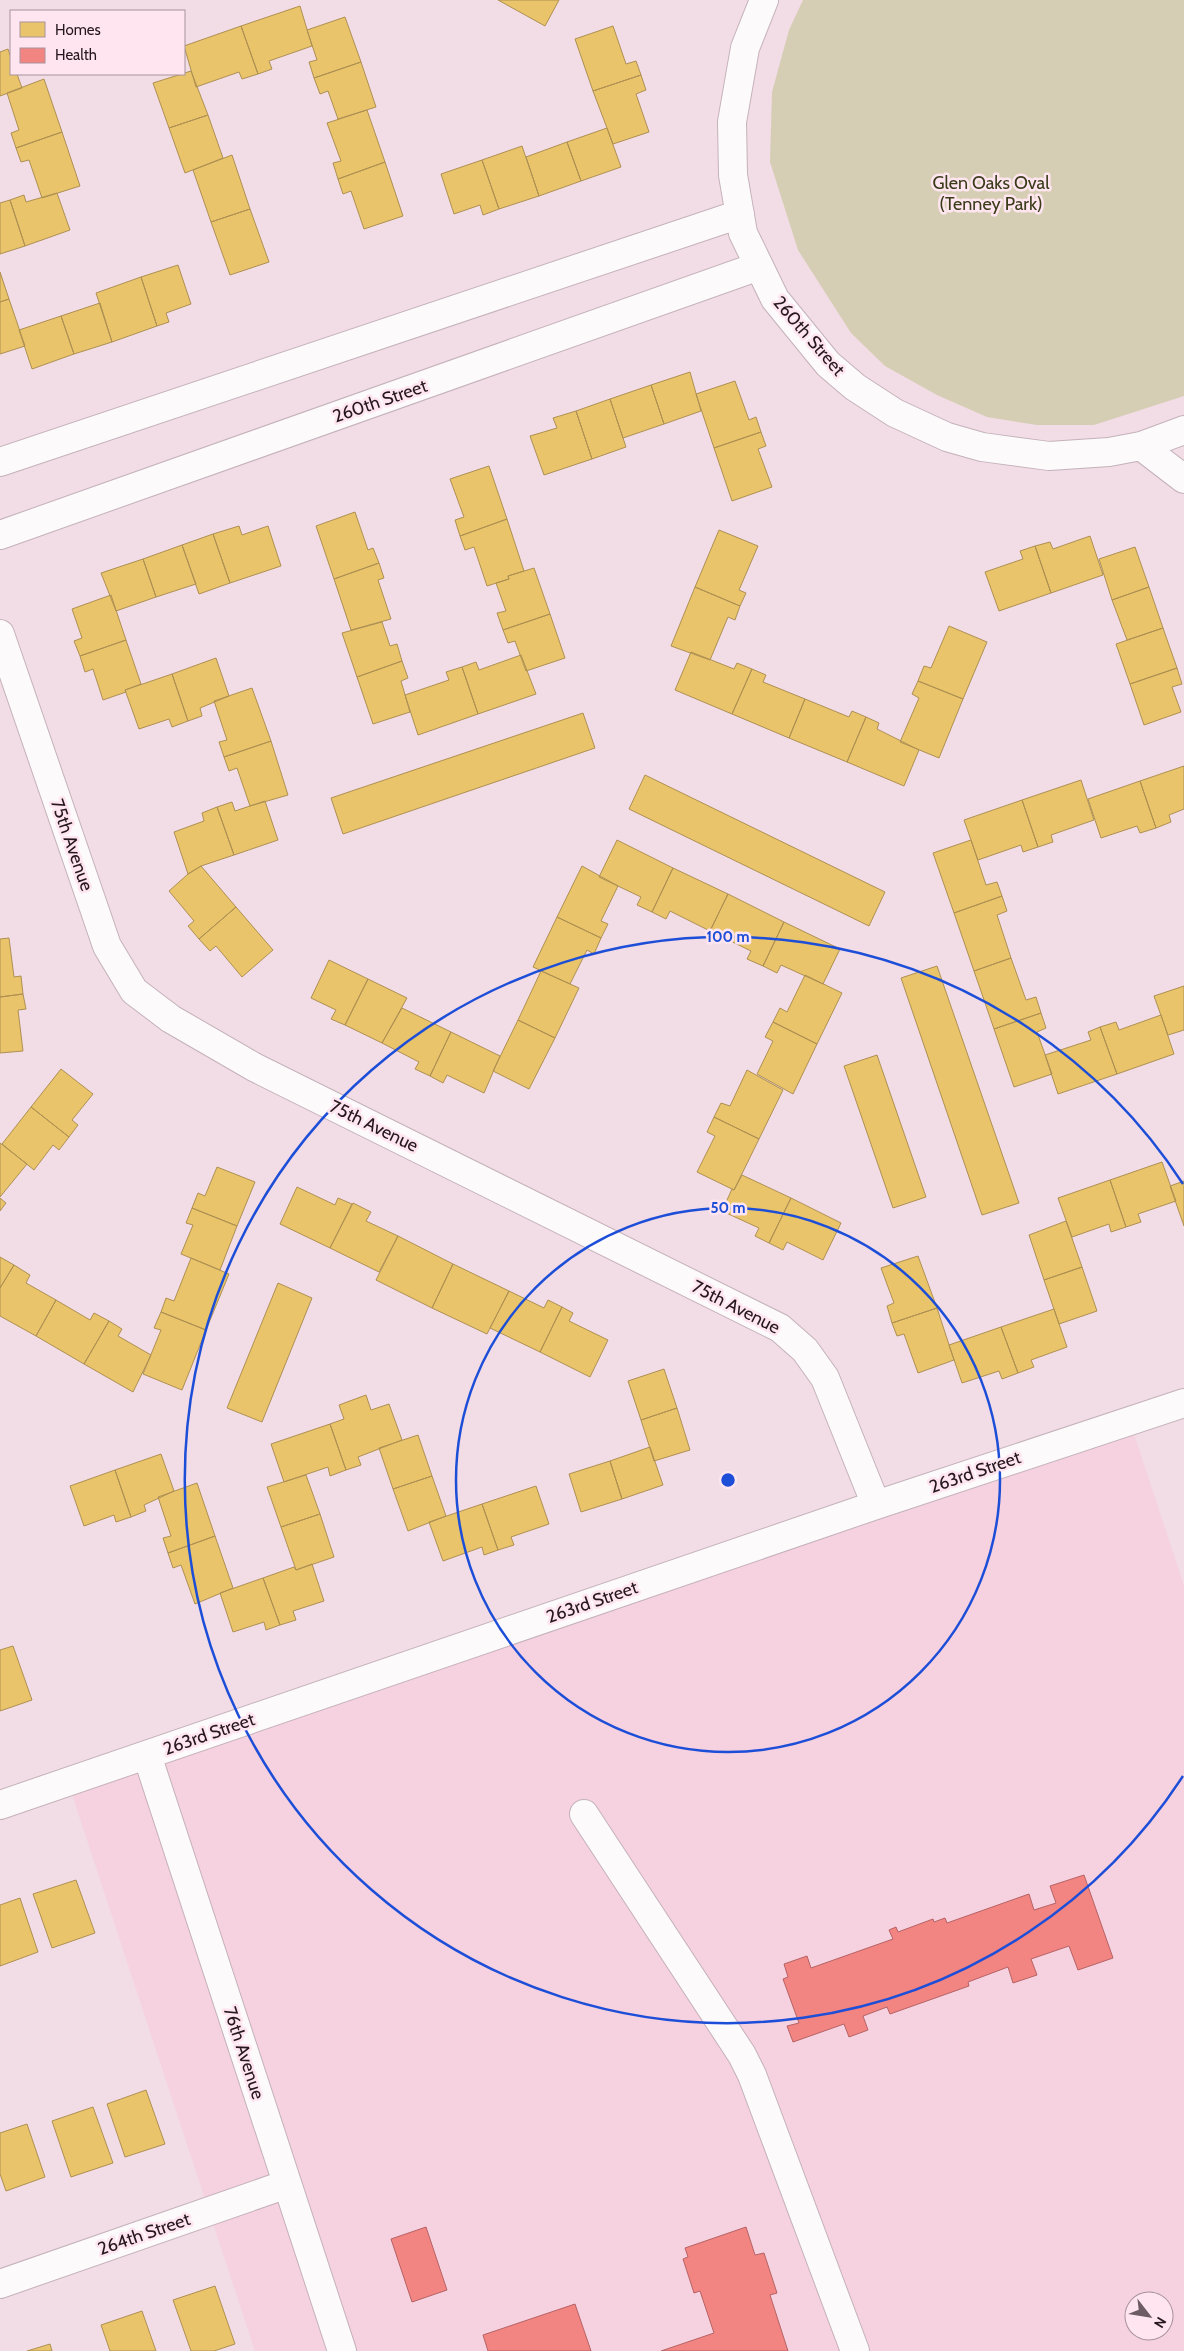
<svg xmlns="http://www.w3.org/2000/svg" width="1184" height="2351" viewBox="0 0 1184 2351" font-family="Cabin,sans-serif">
<rect width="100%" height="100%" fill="#f2dce5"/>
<path fill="#f6d1e0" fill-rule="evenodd" d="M 1132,1428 L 1184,1586 L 1184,2351 L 255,2351 L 68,1782 ZM 1134,2301 L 1164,2301 L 1164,2331 L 1134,2331 Z"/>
<path fill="#d5ceb4" d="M 803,0 L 1184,0 L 1184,396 L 1094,425 L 1037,425 L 987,417 L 937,395 L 885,366 L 851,333 L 798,250 L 770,162 L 772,92 L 789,30 Z"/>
<path fill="#e9c46a" stroke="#ae9053" d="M 498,0 L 559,0 L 545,26 Z
M 300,6 L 312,46 L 269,61 L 272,69 L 258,74 L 241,26 Z
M 345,17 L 361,62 L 314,78 L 309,62 L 317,60 L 307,30 Z
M 241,26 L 258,74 L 242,79 L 239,72 L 196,87 L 184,46 Z
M 613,26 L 626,64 L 636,61 L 641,75 L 593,91 L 575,39 Z
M 8,49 L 11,58 L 11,74 L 17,74 L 22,88 L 0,96 L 0,52 Z
M 361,62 L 376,107 L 338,119 L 328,91 L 320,94 L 314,78 Z
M 191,71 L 208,115 L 169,128 L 153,83 Z
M 641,75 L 646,90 L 636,94 L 649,132 L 613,144 L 593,91 Z
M 44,79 L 62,132 L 16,148 L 11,133 L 19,130 L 7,93 Z
M 367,110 L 385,162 L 338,179 L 333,163 L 341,161 L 327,123 Z
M 208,115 L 223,158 L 185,173 L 169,128 Z
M 607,128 L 621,167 L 581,181 L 567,142 Z
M 62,132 L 80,186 L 42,198 L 29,160 L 21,162 L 16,148 Z
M 567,142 L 581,181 L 539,196 L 526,157 Z
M 522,146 L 539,196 L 499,209 L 482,160 Z
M 232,155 L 250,209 L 211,222 L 193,170 Z
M 482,160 L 499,209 L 483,215 L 480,205 L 454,214 L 441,174 Z
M 385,162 L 403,216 L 364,229 L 351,191 L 343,194 L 338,179 Z
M 57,193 L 70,230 L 25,246 L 10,200 L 24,195 L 26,202 Z
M 10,200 L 25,246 L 0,254 L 0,203 Z
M 250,209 L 269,262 L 230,275 L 211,222 Z
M 178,265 L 191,304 L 166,313 L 169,322 L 157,326 L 141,277 Z
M 0,272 L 9,299 L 0,302 Z
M 141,277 L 157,326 L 112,342 L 96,293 Z
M 9,299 L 25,346 L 0,354 L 0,302 Z
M 100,303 L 112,342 L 74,354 L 61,316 Z
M 61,316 L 74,354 L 32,369 L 19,330 Z
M 690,372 L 701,411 L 664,424 L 651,385 Z
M 735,381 L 749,420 L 756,417 L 761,432 L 714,448 L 696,394 Z
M 651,385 L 664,424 L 623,438 L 610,399 Z
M 610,399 L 626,447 L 592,459 L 576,411 Z
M 576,411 L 592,459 L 544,475 L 530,436 L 557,428 L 553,418 Z
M 761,432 L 766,446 L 758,449 L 772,487 L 732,501 L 714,448 Z
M 489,466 L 507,519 L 460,536 L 455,520 L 464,517 L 450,479 Z
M 355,512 L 368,550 L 373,548 L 379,563 L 334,579 L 316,526 Z
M 507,519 L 524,571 L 508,576 L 509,579 L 487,586 L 474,547 L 465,550 L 460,536 Z
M 239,526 L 242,535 L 268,526 L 281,566 L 230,583 L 213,534 Z
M 719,530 L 758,546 L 739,590 L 746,593 L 740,606 L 695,587 Z
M 213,534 L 230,583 L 199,594 L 182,545 Z
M 1090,536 L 1103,575 L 1051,593 L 1035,546 L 1050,542 L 1053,549 Z
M 182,545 L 196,584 L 156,597 L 143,559 Z
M 1035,546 L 1051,593 L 999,611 L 985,572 L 1023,559 L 1020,551 Z
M 1135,547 L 1149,587 L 1112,600 L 1099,559 Z
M 143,559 L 156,597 L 116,611 L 101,573 Z
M 379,563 L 384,578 L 378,580 L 391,619 L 351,630 L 334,579 Z
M 534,568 L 550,614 L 503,630 L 497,613 L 506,611 L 496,583 L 509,579 L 508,576 Z
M 695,587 L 740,606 L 735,620 L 728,617 L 710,660 L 671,646 Z
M 1149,587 L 1163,628 L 1127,640 L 1112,600 Z
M 111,595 L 126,640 L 80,656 L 74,641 L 82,638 L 72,609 Z
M 550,614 L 565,658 L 526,671 L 515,641 L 508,643 L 503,630 Z
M 382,622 L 390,646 L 397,644 L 402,661 L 357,677 L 342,633 Z
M 949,626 L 987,642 L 963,699 L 918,681 L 924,666 L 931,668 Z
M 1163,628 L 1177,668 L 1130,684 L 1116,644 Z
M 126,640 L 141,684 L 125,690 L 126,692 L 103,700 L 93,669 L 85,672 L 80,656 Z
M 691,652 L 734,669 L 737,663 L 752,669 L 732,714 L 675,690 Z
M 521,655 L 536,694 L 478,714 L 462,667 L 476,662 L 479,670 Z
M 216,658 L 229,696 L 200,708 L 202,716 L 188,721 L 172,674 Z
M 402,661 L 408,678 L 401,681 L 410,712 L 373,724 L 357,677 Z
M 462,667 L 478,714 L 418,735 L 405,695 L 449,680 L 446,672 Z
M 1177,668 L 1182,684 L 1172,687 L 1181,712 L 1144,725 L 1130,684 Z
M 752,669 L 766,675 L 763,682 L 805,699 L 789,738 L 732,714 Z
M 172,674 L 188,721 L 172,727 L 169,719 L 139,729 L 125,690 Z
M 918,681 L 963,699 L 939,758 L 900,742 L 919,698 L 912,694 Z
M 252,688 L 271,741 L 224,757 L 219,742 L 227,740 L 214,701 Z
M 805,699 L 849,717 L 852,711 L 866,717 L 847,762 L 789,738 Z
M 583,713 L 595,748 L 343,834 L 331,798 Z
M 866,717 L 879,723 L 877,729 L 919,750 L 904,786 L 847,762 Z
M 271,741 L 288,795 L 250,806 L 237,768 L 229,771 L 224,757 Z
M 1184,766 L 1184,809 L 1169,815 L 1171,822 L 1156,828 L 1140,781 Z
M 645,775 L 885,892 L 869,926 L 629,809 Z
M 1081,780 L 1094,820 L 1051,835 L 1053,842 L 1038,847 L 1022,800 Z
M 1140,781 L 1156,828 L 1140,833 L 1137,826 L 1101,838 L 1088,799 Z
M 1022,800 L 1038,847 L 1023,852 L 1021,845 L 978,860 L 964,820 Z
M 265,801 L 278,840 L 234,855 L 217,807 L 232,802 L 235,811 Z
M 217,807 L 234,855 L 201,866 L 188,874 L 174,832 L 204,821 L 202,813 Z
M 617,840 L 673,868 L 652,912 L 637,905 L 641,897 L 599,877 Z
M 971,840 L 986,885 L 997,882 L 1002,896 L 954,913 L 933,853 Z
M 201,866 L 236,907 L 199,939 L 188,926 L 194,921 L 169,891 L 188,874 Z
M 582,866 L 618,886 L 601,921 L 608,924 L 601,938 L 557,917 Z
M 673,868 L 728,894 L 710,931 L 670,911 L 666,919 L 652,912 Z
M 728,894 L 784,922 L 763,966 L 747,959 L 751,951 L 710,931 Z
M 1002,896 L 1007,911 L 997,915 L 1011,958 L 974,971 L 954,913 Z
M 236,907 L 273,950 L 242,977 L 216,946 L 210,951 L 199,939 Z
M 557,917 L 601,938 L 594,954 L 587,950 L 570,984 L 533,967 Z
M 784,922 L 840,949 L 823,984 L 781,965 L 777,973 L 763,966 Z
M 9,938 L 14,977 L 21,976 L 23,994 L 0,997 L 0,939 Z
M 1011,958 L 1026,1000 L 1036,997 L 1041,1013 L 994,1029 L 974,971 Z
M 329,960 L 368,979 L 345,1025 L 331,1019 L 336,1010 L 311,998 Z
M 937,966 L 1019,1203 L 982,1215 L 901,978 Z
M 541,971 L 579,988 L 555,1038 L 518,1020 Z
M 805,975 L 842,993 L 817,1044 L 773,1022 L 780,1008 L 787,1012 Z
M 368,979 L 407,998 L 382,1043 L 345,1025 Z
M 1184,986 L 1184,1030 L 1168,1035 L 1154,996 Z
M 23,994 L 26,1009 L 18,1010 L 23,1051 L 0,1053 L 0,997 Z
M 402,1008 L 451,1032 L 430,1076 L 415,1069 L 419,1062 L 382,1043 Z
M 1041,1013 L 1046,1028 L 1037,1032 L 1052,1074 L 1014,1087 L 994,1029 Z
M 1161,1015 L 1174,1054 L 1117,1074 L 1100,1027 L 1116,1022 L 1119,1030 Z
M 518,1020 L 555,1038 L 529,1089 L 493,1071 Z
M 773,1022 L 817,1044 L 793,1094 L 757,1074 L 773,1041 L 765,1037 Z
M 1100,1027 L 1117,1074 L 1058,1094 L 1045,1055 L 1091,1040 L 1088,1032 Z
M 451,1032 L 500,1056 L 484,1093 L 447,1075 L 443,1083 L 430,1076 Z
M 877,1055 L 926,1197 L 893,1208 L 844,1066 Z
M 61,1069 L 93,1094 L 72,1120 L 78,1125 L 69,1137 L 31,1107 Z
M 747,1070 L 783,1090 L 759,1139 L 714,1117 L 721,1103 L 730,1106 Z
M 31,1107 L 69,1137 L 59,1150 L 53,1145 L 34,1170 L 2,1144 Z
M 714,1117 L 759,1139 L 734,1190 L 697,1172 L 715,1136 L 707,1132 Z
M 0,1143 L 27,1164 L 0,1197 Z
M 1162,1162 L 1176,1201 L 1138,1214 L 1141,1222 L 1126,1227 L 1110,1180 Z
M 217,1167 L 255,1182 L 237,1226 L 192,1208 L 198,1193 L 205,1196 Z
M 742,1175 L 791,1198 L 769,1243 L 755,1236 L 759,1228 L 722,1211 L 732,1189 L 734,1190 Z
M 1110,1180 L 1126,1227 L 1111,1232 L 1109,1224 L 1072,1237 L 1058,1198 Z
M 1184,1181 L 1184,1226 L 1170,1186 Z
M 297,1187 L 335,1205 L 338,1198 L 352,1204 L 330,1248 L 280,1224 Z
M 0,1198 L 6,1203 L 0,1211 Z
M 791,1198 L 841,1223 L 823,1260 L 787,1242 L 783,1250 L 769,1243 Z
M 353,1203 L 371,1212 L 366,1221 L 398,1236 L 379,1272 L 330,1248 Z
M 192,1208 L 237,1226 L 220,1270 L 181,1254 L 193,1225 L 186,1223 Z
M 1066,1221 L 1082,1267 L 1044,1280 L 1029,1235 Z
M 398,1236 L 453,1264 L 432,1308 L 376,1280 Z
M 918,1256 L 937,1308 L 892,1323 L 887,1306 L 894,1303 L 881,1268 Z
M 0,1257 L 14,1265 L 0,1288 Z
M 191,1258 L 229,1274 L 206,1330 L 161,1312 L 166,1298 L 174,1301 Z
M 453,1264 L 509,1291 L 487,1334 L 432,1308 Z
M 14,1265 L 30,1275 L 26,1283 L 56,1300 L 36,1336 L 0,1316 L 0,1288 Z
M 1082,1267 L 1097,1311 L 1059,1324 L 1044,1280 Z
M 278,1283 L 312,1298 L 262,1422 L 227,1408 Z
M 509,1291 L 544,1308 L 548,1300 L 562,1307 L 540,1352 L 490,1328 Z
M 56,1300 L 90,1320 L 94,1313 L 109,1321 L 84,1364 L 36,1336 Z
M 562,1307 L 573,1313 L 569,1321 L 608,1340 L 590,1377 L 540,1352 Z
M 937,1308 L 954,1360 L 918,1373 L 904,1334 L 897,1336 L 892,1323 Z
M 1054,1309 L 1067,1347 L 1031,1360 L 1034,1367 L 1018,1373 L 1001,1327 Z
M 161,1312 L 206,1330 L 182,1390 L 143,1374 L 161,1330 L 154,1328 Z
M 109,1321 L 122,1329 L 118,1336 L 151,1355 L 133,1392 L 84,1364 Z
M 1001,1327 L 1018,1373 L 1002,1379 L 999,1371 L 962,1383 L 949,1345 Z
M 664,1369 L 677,1408 L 641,1420 L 628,1381 Z
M 366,1395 L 371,1410 L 389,1404 L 402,1440 L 358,1457 L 361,1465 L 346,1470 L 330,1424 L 344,1419 L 339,1405 Z
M 677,1408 L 690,1450 L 654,1461 L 641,1420 Z
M 330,1424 L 346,1470 L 330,1476 L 328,1467 L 284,1482 L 271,1444 Z
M 418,1435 L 432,1476 L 393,1489 L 379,1448 Z
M 650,1447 L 663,1485 L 622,1499 L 610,1461 Z
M 161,1454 L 174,1491 L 144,1505 L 146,1511 L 131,1517 L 115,1470 Z
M 610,1461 L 622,1499 L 581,1512 L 569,1474 Z
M 115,1470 L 131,1517 L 116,1522 L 114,1515 L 84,1526 L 70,1486 Z
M 306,1475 L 320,1514 L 281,1527 L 267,1487 Z
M 432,1476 L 446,1516 L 408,1531 L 393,1489 Z
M 197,1483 L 215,1536 L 168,1553 L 163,1538 L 171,1536 L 158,1497 Z
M 536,1486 L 549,1524 L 511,1537 L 514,1545 L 498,1550 L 482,1504 Z
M 482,1504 L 498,1550 L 484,1555 L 482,1547 L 443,1561 L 429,1522 Z
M 320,1514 L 334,1557 L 296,1570 L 281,1527 Z
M 215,1536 L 233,1588 L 195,1604 L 181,1565 L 173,1568 L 168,1553 Z
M 312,1564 L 324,1601 L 293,1611 L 296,1620 L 280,1625 L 263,1578 L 294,1567 L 296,1570 Z
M 263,1578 L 280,1625 L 266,1630 L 264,1622 L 233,1632 L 220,1593 Z
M 13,1646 L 32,1700 L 0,1711 L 0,1650 Z
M 76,1880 L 95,1933 L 52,1948 L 33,1894 Z
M 20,1898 L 38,1952 L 0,1966 L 0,1905 Z
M 146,2090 L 165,2144 L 125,2157 L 107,2104 Z
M 93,2107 L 113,2163 L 71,2177 L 52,2121 Z
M 27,2124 L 45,2177 L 6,2191 L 0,2174 L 0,2133 Z
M 215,2286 L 235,2344 L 214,2351 L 191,2351 L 173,2300 Z
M 142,2311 L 156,2351 L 110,2351 L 101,2325 Z
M 50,2344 L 52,2351 L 27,2351 Z"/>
<path fill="#f28482" stroke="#b56364" d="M 1084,1875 L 1113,1958 L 1078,1970 L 1069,1946 L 1031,1959 L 1037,1975 L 1013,1983 L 1008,1967 L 968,1982 L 969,1986 L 890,2014 L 887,2007 L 863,2016 L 868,2030 L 849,2037 L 844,2024 L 793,2042 L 787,2026 L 799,2023 L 783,1979 L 788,1977 L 784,1964 L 807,1956 L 811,1968 L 893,1939 L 889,1930 L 896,1927 L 898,1932 L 933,1919 L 934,1922 L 945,1918 L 947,1923 L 1029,1894 L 1034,1910 L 1056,1903 L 1050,1886 Z
M 426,2227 L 447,2290 L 412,2302 L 391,2239 Z
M 746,2227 L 755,2255 L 764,2253 L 777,2293 L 770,2295 L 788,2351 L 661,2351 L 714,2333 L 700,2291 L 694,2293 L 683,2259 L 688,2257 L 685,2248 Z
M 575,2304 L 591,2351 L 488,2351 L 483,2335 Z"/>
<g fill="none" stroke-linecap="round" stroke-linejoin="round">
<defs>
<path id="minor" d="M 764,0 L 745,48 L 732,122 L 733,175 L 743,233 L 775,299 L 828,364 L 855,387 L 895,413 L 947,437 L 982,447 L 1049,456 L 1109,452 L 1141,446 L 1184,430
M 1141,446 L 1184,479
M 0,462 L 740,214
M 0,535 L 759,266
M 0,634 L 107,946 L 134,991 L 171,1019 L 254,1067 L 780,1328 L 805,1350 L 825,1378 L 876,1505
M 147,1755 L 342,2351
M 0,1805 L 876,1505 L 1184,1403
M 584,1814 L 742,2055 L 752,2075 L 855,2351
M 0,2284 L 287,2184"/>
</defs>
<use href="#minor" stroke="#c4b2ba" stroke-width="30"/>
<use href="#minor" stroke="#fdfafb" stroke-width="28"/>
</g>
<g fill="none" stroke="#1d4ed8" stroke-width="2.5">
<circle cx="728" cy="1480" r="272"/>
<path d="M1183 1776A543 543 0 1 1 1183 1184"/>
</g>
<g text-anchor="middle" stroke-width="5" stroke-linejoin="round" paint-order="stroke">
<g font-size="18" fill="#393b19" stroke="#fee5ef">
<text x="991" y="189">Glen Oaks Oval<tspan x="991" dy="21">(Tenney Park)</tspan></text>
</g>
<g font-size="18" fill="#26171d" stroke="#fee5ef">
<text transform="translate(809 336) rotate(49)" y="6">260th Street</text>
<text transform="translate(380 401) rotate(-19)" y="6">260th Street</text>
<text transform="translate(72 845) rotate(71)" y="6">75th Avenue</text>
<text transform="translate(374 1126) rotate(26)" y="6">75th Avenue</text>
<text transform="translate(736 1307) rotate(27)" y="6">75th Avenue</text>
<text transform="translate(975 1472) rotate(-19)" y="6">263rd Street</text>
<text transform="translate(592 1602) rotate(-19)" y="6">263rd Street</text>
<text transform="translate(209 1734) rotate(-19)" y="6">263rd Street</text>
<text transform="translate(244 2053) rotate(72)" y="6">76th Avenue</text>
<text transform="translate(144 2234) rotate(-19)" y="6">264th Street</text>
</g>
</g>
<circle cx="728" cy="1480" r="8" fill="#1d4ed8" stroke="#fee5ef" stroke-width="2.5"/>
<g font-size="15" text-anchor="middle" font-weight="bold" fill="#1d4ed8" stroke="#fee5ef" stroke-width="5" stroke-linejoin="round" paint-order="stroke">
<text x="728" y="942">100 m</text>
<text x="728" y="1213">50 m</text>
</g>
<rect x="10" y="10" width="175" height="65" fill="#fee5ef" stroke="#a8939b"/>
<rect x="20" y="22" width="25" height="15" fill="#e9c46a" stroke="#a8939b"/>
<text x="55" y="35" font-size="15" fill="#26171d">Homes</text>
<rect x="20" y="48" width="25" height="15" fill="#f28482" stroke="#a8939b"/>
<text x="55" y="60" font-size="15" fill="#26171d">Health</text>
<g transform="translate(1149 2316) rotate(121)"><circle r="24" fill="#fee5ef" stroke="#a8939b"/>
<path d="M0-4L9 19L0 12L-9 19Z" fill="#6d5c63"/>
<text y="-8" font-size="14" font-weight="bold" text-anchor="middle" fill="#26171d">N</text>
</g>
</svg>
